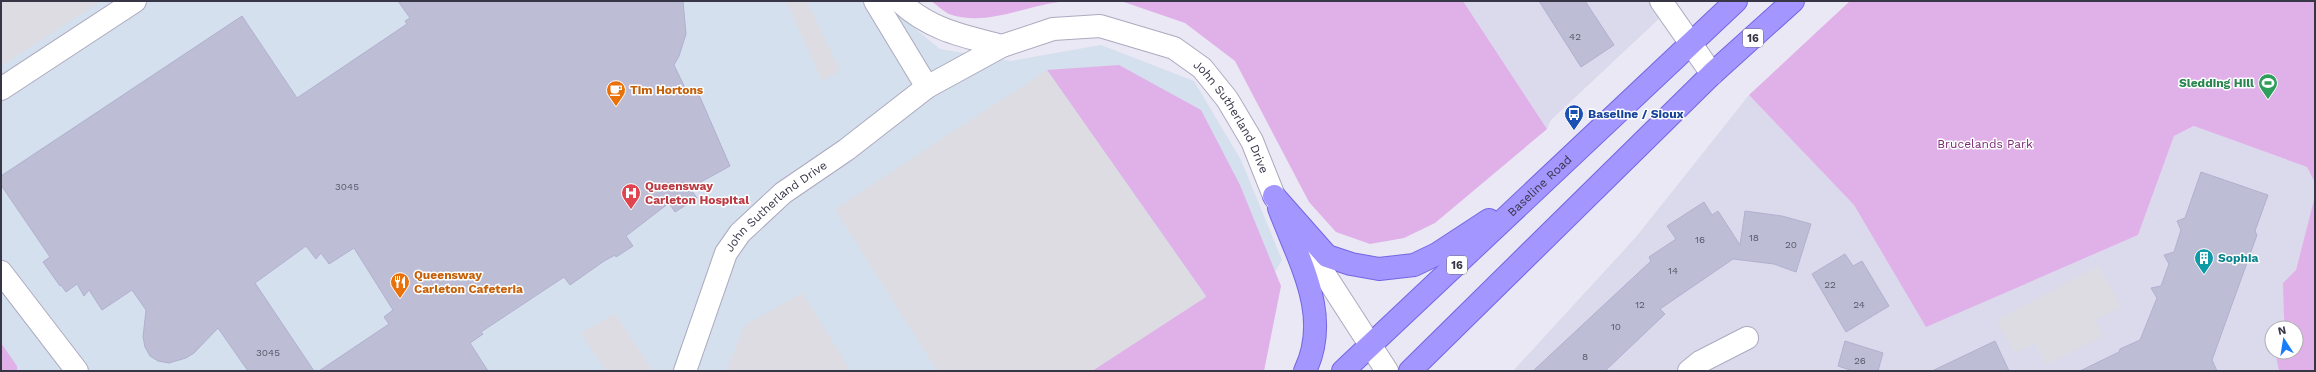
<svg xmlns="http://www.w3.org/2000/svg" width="2316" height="372" viewBox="0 0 2316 372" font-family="'Work Sans',sans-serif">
<rect width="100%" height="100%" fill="#e9e8f4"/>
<path fill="#dbdaec" d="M 1463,1 L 1678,1 L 1551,120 L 1547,129 Z
M 1749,95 L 1854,205 L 1927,326 L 2138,235 L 2174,136 L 2195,126 L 2307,167 L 2315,183 L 2315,197 L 2281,328 L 2272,328 L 2272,352 L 2275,352 L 2279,371 L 1513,371 L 1636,237 Z"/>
<path fill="#d4e0ed" d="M 1,1 L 881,1 L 940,49 L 1011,61 L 1101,45 L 1194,81 L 1241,160 L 1282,260 L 1243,326 L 1174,371 L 1,371 Z"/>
<path fill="#e0b0e8" d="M 931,1 L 1069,1 C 1030,3 988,28 949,14 C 943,11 937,5 931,1 Z
M 1121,1 L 1463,1 L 1547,129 L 1435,223 L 1404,238 L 1370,244 L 1336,232 L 1309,202 L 1235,61 L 1185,23 Z
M 1850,1 L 2315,1 L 2315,183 L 2307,167 L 2194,126 L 2174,136 L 2138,235 L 1926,327 L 1854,205 L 1749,95 Z
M 1119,65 L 1201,110 L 1240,185 L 1281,286 L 1264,371 L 1092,371 L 1206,296 L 1047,70 Z
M 2315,196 L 2315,371 L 2279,371 L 2275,352 L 2296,352 L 2296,328 L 2281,328 L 2284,319 L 2283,283 L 2296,270 Z
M 1,343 L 17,366 L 17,371 L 1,371 Z"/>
<path fill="#dcdce2" d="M 1,1 L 101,1 L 1,66 Z
M 786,1 L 807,1 L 840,71 L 822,81 Z
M 1047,70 L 1206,297 L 1092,371 L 937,371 L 835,209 Z
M 2099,266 L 2121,307 L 2095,320 L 2103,336 L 2047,365 L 2035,343 L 2015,353 L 1997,320 Z
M 802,293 L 851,371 L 726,371 L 745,325 Z
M 615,314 L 653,371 L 606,371 L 581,333 Z"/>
<path fill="#bdbdd5" stroke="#b1b0d0" d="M 398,1 L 683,1 L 686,34 L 679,56 L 674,65 L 687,92 L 696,88 L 730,166 L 690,188 L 697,198 L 675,212 L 669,203 L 626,236 L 633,246 L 616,257 L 615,255 L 604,261 L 570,285 L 564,277 L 481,332 L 483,334 L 470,343 L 488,371 L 319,371 L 389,324 L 384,317 L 393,310 L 354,248 L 329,264 L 321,253 L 316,259 L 306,246 L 255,283 L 314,371 L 248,371 L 218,328 L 194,353 L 186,358 L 169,363 L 158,361 L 150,356 L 145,347 L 143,337 L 146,310 L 132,290 L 102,310 L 89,290 L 84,296 L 77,284 L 66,292 L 61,285 L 60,286 L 43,262 L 50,257 L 1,185 L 1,176 L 242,16 L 297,98 L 407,24 L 405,21 L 410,18 Z
M 1539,1 L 1585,1 L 1614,45 L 1581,67 Z
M 2201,172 L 2268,195 L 2255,231 L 2257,235 L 2212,360 L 2217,371 L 2080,371 L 2119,352 L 2120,349 L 2140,340 L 2157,298 L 2151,288 L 2161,286 L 2169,264 L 2164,255 L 2174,252 L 2181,230 L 2177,221 L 2185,218 Z
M 1704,202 L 1712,215 L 1718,211 L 1740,245 L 1745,211 L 1782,216 L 1811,224 L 1796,272 L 1774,264 L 1733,259 L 1660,309 L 1665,314 L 1605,371 L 1533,371 L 1651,261 L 1649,257 L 1676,239 L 1667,226 Z
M 1845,254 L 1853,266 L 1862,261 L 1889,306 L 1846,332 L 1812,274 Z
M 1845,341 L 1883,353 L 1878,371 L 1853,371 L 1838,366 Z
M 1995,341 L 2009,371 L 1932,371 Z"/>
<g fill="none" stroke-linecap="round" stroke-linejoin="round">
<defs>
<g id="minor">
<path d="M 875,1 L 927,87"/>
<path d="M 899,1 C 930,30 963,36 1002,46"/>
<path d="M 1661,1 L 1712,74"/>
<path d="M 1,89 L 135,1"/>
<path d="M 1,272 L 77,371"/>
<path id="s1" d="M 685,371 L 726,253 L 740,233 L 783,193 L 846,150 L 927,87 L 1002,46 L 1053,29 L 1100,26 L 1174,48 L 1202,68 L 1227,99 L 1252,141 L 1274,196 L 1387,371"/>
<path d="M 1689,371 L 1700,362 L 1747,338"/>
</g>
<g id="primary">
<path d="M 1274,196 L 1327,256 L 1351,264 L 1379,269 L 1414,265 L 1437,254 L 1489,220"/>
<path d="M 1279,208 C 1299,262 1332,315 1305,371"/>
<path id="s2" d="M 1343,371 L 1736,1"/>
<path d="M 1410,371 L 1712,74 L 1793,1"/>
</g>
</defs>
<use href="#minor" stroke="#acaabf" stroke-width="24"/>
<use href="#primary" stroke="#7366e4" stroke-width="24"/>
<use href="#minor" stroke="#fff" stroke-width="22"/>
<use href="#primary" stroke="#a396fe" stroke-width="22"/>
</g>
<defs>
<symbol id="stadium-pin" viewBox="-11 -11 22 30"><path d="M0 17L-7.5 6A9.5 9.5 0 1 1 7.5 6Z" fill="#2e9e5b" stroke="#fff"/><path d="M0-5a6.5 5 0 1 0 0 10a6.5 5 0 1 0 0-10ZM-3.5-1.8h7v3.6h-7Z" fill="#fff"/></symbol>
<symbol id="cafe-pin" viewBox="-11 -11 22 30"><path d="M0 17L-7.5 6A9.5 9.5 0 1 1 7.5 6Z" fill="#e8710a" stroke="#fff"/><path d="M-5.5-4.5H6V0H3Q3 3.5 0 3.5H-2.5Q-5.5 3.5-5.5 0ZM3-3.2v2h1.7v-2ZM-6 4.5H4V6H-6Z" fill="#fff"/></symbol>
<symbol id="bus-pin" viewBox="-11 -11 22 30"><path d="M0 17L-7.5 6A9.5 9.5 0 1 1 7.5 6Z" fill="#1a4fb4" stroke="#fff"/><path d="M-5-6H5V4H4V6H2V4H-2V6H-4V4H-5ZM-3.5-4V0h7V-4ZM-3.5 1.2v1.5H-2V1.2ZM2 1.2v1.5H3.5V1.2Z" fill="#fff"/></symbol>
<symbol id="hospital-pin" viewBox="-11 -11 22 30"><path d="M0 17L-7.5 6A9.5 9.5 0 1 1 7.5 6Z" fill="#e0444e" stroke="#fff"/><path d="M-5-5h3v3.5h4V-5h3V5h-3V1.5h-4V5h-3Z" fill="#fff"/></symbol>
<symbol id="building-pin" viewBox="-11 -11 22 30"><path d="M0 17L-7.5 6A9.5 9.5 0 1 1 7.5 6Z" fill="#0f9aa8" stroke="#fff"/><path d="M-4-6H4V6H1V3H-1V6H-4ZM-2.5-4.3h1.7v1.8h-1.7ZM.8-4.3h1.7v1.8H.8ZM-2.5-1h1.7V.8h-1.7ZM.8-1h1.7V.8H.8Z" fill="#fff"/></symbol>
<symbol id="restaurant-pin" viewBox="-11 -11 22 30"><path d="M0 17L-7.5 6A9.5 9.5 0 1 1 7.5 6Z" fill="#e8710a" stroke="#fff"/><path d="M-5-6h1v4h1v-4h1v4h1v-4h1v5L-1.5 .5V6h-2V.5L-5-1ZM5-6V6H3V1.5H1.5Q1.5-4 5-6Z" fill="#fff"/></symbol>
</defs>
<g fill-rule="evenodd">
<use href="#stadium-pin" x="2257" y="72" width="22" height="30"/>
<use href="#cafe-pin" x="605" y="79" width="22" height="30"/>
<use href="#bus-pin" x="1563" y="103" width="22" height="30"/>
<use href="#hospital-pin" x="620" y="182" width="22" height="30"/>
<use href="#building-pin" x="2193" y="247" width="22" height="30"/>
<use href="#restaurant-pin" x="389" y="271" width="22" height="30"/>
</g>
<g text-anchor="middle" stroke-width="3" stroke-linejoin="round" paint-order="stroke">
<g font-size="10" fill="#58586a">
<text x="1575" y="40">42</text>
<text x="347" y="190">3045</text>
<text x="1754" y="241">18</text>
<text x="1700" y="243">16</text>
<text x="1791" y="248">20</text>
<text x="1673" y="274">14</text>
<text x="1830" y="288">22</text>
<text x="1640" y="308">12</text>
<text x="1859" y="308">24</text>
<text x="1616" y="330">10</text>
<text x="268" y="356">3045</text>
<text x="1585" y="360">8</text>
<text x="1860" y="364">26</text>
</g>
<g fill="#fff" stroke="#73727e" stroke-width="1">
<rect x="1743" y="29" width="20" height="18" rx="3"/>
<rect x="1447" y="256" width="20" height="18" rx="3"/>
</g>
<g font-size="11" font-weight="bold" fill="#373647">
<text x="1753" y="42">16</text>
<text x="1457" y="269">16</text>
</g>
<g font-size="12" font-weight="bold" fill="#27864d" stroke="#fff" text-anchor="end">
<text x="2254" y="87">Sledding Hill</text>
</g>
<g font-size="12" font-weight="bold" fill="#c56008" stroke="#fff" text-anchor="start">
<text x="630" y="94">Tim Hortons</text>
<text x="414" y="279">Queensway<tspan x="414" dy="14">Carleton Cafeteria</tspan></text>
</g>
<g font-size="12" font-weight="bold" fill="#164399" stroke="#fff" text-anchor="start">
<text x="1588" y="118">Baseline / Sioux</text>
</g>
<g font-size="12" fill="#373647" stroke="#fff">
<text dy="4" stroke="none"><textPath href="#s1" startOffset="742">John Sutherland Drive</textPath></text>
<text dy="4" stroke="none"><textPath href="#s2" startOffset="270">Baseline Road</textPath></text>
<text dy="4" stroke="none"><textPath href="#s1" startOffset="194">John Sutherland Drive</textPath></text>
</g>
<g font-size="12" fill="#792977" stroke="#fff">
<text x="1985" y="148">Brucelands Park</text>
</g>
<g font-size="12" font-weight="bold" fill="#be3a42" stroke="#fff" text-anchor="start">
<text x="645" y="190">Queensway<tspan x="645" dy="14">Carleton Hospital</tspan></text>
</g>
<g font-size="12" font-weight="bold" fill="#0d838f" stroke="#fff" text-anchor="start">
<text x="2218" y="262">Sophia</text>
</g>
</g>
<rect width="2316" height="372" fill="none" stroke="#373647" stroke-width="4"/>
<g transform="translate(2284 340) rotate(348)"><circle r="19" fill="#ffffff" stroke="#afafb5"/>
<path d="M0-3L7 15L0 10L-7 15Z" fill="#197cfa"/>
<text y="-6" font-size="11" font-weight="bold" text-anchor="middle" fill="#373647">N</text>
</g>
</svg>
